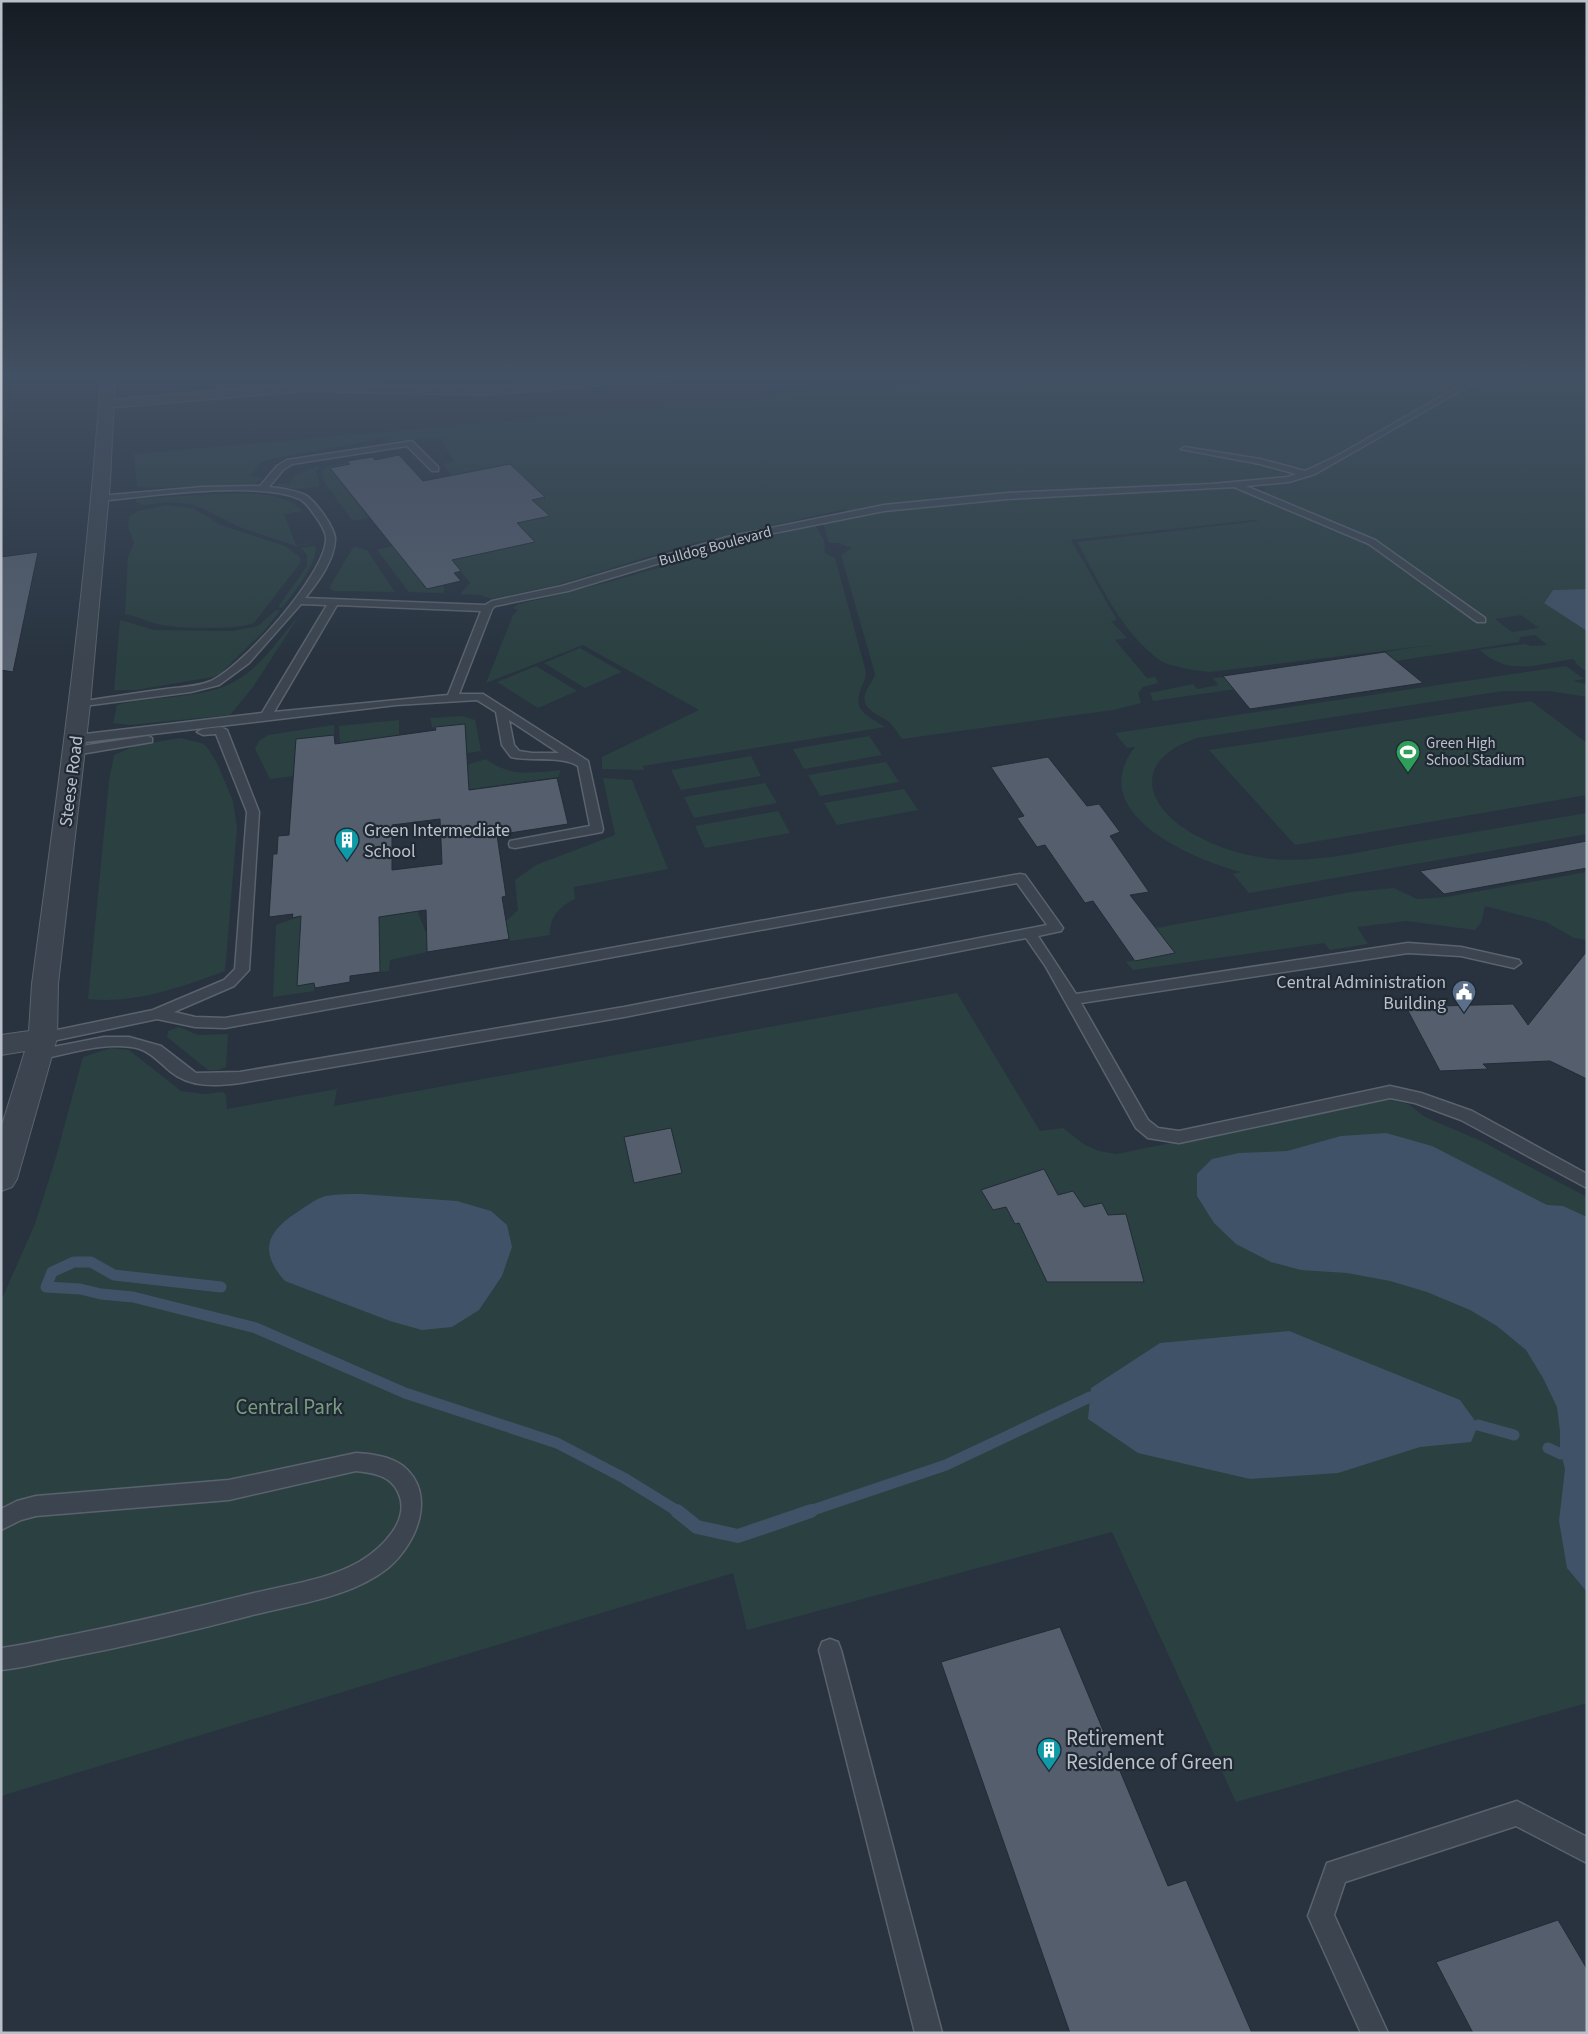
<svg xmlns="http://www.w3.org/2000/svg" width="1588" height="2034" viewBox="0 0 1588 2034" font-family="'Source Sans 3',sans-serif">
<rect width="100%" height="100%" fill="#28333f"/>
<path fill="#2b4041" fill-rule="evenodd" d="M 975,376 L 1587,376 L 1587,589 L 1553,590 L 1544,602 L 1587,631 L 1587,672 L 1575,663 L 1577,663 L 1573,659 C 1539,664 1508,677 1480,650 L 1524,644 L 1532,646 L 1547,645 L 1535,635 L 1520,637 L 1519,642 L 1396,661 L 1385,652 L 1431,645 L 1210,672 C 1198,671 1171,667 1161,661 C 1121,633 1100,583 1077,542 L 1260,521 L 1254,520 L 1071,540 L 1117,620 L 1111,621 L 1127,638 L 1115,640 L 1147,678 L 1155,677 L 1158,683 L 1143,687 L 1138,693 L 1141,703 L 1113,710 L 902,739 C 898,734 895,727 890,723 C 882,715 861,711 865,695 C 866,689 873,682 875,674 L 841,555 L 852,548 L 838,543 L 829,543 L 823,523 L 851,518 L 845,509 L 686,545 L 557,585 L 491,599 L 480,595 L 460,594 L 470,583 L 452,560 L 535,542 L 517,523 L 549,516 L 532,500 L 545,497 L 510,464 L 452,476 L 443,464 L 454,461 L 442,442 L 444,439 L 413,439 L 389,442 L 384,438 L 267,460 L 260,463 L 250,476 L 262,478 L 256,483 L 247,486 L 137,487 L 134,454 L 764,399 L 801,392 L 876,389 ZM 1265,486 L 1264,493 L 1268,496 L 1355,531 L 1379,544 L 1485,620 L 1475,621 L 1378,550 L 1356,536 L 1247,493 L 1231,490 ZM 1521,615 L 1539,628 L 1512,632 L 1495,619 Z
M 348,463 L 350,464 L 330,469 L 369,518 L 353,521 L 324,482 L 322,471 L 329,466 Z
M 320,466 L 316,471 L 320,486 C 308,488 287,492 276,484 L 289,483 L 297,474 Z
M 219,494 C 244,494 284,490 302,511 L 284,514 L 296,545 L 315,543 L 296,546 L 239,527 L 200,507 L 189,504 L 168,502 L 144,505 L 136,502 L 137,499 L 145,498 Z
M 166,505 L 192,508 L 221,525 L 285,546 L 300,557 L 301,562 L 254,623 C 237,630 181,629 162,625 C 149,623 137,616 125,614 L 128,557 L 134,542 L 128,528 L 129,517 L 138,511 Z
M 815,525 L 824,540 L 825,553 L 835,558 L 865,668 C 867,676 865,679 862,686 C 851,711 867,715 885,727 L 643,766 L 644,770 L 602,769 L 602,757 L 699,710 L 583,645 L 486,683 L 513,615 L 518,610 L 513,608 L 519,604 C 619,582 716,550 815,525 Z
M 315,546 C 320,561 292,595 282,608 L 278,607 L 307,566 L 307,555 L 301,548 Z
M 354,546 L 367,550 L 395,592 L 334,591 L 329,588 Z
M 393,546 L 427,589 L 443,586 L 445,590 L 442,593 L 409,592 L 377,550 Z
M 276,610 L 280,611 L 264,631 L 220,674 L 213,677 L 136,690 L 114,690 L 120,620 L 154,630 L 232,631 L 258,626 Z
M 299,616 L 253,687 L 230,715 L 129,725 L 113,723 L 117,705 C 154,695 205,700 237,680 C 262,666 280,637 299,616 Z
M 580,648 L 622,672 L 585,688 L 544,663 Z
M 536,666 L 577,691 L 538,708 L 497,682 Z
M 1566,666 L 1584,679 L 1573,681 L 1587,684 L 1587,697 L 1550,691 L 1503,691 L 1197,738 C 1129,761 1145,809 1199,837 C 1221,849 1247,856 1272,859 C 1316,863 1360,852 1403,844 C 1465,834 1526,823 1587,813 L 1587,834 L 1249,893 L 1233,874 L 1241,872 C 1192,859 1083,813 1135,747 L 1127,748 L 1115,733 Z
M 1224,677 L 1236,689 L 1153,701 L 1150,693 L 1193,684 L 1197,689 L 1218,685 L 1213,678 Z
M 1531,701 L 1587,743 L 1587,795 L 1295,845 L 1209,750 Z
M 462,716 L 475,720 L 481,751 L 441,757 L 440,753 L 467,750 L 465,724 L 435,729 L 432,727 L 430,718 Z
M 399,720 L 399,735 L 340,743 L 339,726 Z
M 334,725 L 334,735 L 296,739 L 294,776 L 270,779 L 255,749 L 259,741 L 268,735 Z
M 869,736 L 882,755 L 804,769 L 793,749 Z
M 180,738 L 202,743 L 207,747 L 217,763 L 233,801 L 237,828 L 225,971 C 181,987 136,1004 88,999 L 109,781 L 114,755 L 137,745 Z
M 751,756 L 761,776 L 681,790 L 671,770 Z
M 486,759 C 509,777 533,773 561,770 L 558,777 L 414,797 L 467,768 L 469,764 Z
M 886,762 L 899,782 L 820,796 L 808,775 Z
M 603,778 L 632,780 L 668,869 L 574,887 L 575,899 C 560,906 549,917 550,935 L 510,941 L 506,921 L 518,910 L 515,880 L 536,865 L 615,835 Z
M 765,783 L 777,803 L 694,818 L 684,797 Z
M 904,789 L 918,810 L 837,825 L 824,803 Z
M 778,811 L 790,833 L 705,848 L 695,826 Z
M 1587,872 L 1587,940 L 1574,938 L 1546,922 L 1485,906 L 1481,923 L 1475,930 L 1406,921 L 1357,927 L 1368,944 L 1330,950 L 1324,943 L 1133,970 L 1126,962 L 1174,953 L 1156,928 L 1351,892 L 1394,888 L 1417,899 L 1446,897 Z
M 416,908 L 426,933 L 427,952 L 390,960 L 389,971 L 380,972 L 379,914 Z
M 301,916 L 297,986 L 314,983 L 314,991 L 273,997 L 276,925 Z
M 957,993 L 1040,1131 L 1063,1128 L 1085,1145 L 1099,1151 L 1117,1154 L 1385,1099 L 1408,1104 L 1425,1117 L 1481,1141 L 1587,1197 L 1587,1703 L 1236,1802 L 1112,1532 L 747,1630 L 733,1573 L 1,1796 L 1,1301 L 35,1224 L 56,1157 L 83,1057 L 111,1048 L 129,1050 L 181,1091 L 204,1094 L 223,1092 L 226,1095 L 227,1109 L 337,1089 L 334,1106 Z
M 179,1027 L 198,1035 L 228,1034 L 226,1067 L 218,1070 L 208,1070 L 167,1037 L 168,1031 Z"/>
<path fill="#405267" d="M 1587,589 L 1587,631 L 1544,603 L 1553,590 Z
M 1386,1133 L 1432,1146 L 1547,1205 L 1563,1206 L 1587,1217 L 1587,1592 L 1567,1568 L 1559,1521 L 1565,1469 L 1560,1449 L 1560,1431 L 1557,1407 L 1543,1378 L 1526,1350 L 1497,1326 L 1470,1310 L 1427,1292 L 1390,1281 L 1347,1273 L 1301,1270 L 1271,1262 L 1236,1244 L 1214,1223 L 1197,1196 L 1197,1174 L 1212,1159 L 1239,1153 L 1287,1151 L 1341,1136 Z
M 361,1194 L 457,1201 L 491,1211 L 507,1225 L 512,1247 L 502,1276 L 479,1310 L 452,1327 L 422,1330 L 390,1321 L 285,1281 C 260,1253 265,1233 296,1213 C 305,1207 315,1199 326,1196 C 337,1194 350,1194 361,1194 Z
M 1289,1331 L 1460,1400 L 1478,1425 L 1471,1442 L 1420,1447 L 1338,1473 L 1250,1479 L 1138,1453 L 1088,1419 L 1091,1388 L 1160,1343 Z"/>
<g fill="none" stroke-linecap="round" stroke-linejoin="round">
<path stroke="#405267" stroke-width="11" d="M 221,1287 L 114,1275 L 91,1262 L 74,1262 L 52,1272 L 46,1287 L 80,1289 L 101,1294 L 133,1297 L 256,1328 L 405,1393 L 557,1443 L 624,1478 L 679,1512
M 1478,1425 L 1514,1435
M 1548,1448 L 1561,1454
M 807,1512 L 946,1465 L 1090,1397"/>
<path stroke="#405267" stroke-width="14" d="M 677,1511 L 697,1527 L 738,1536 L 811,1511"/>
</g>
<path fill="#545e6d" stroke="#232c36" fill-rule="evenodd" d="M 399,455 L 423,481 L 510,464 L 545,497 L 532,500 L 550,516 L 517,523 L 535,542 L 452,560 L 461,571 L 454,573 L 461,581 L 427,589 L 330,468 L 350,464 L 347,461 L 372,457 L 375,460 Z
M 38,552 L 13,672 L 1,670 L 1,557 Z
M 1385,652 L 1423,683 L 1250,709 L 1223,676 Z
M 465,724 L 469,790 L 557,778 L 568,824 L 497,835 L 506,896 L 502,897 L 509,939 L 427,952 L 426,910 L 379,917 L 380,972 L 350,976 L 350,982 L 315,988 L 314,983 L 297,986 L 301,916 L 292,918 L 293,914 L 269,917 L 273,854 L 277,854 L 278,836 L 289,835 L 296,739 L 334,735 L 335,744 L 436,730 L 435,727 ZM 440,819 L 442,864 L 392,870 L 392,825 Z
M 1048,757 L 1087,806 L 1099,804 L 1120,832 L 1110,836 L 1149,892 L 1130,895 L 1175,953 L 1135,961 L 1093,901 L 1085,903 L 1045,845 L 1037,847 L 1017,818 L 1024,816 L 991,767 Z
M 1587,841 L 1587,868 L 1444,894 L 1420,871 Z
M 1587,951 L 1587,1079 L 1550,1061 L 1483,1064 L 1488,1069 L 1440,1071 L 1406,1007 L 1513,1004 L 1528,1025 Z
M 671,1128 L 682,1173 L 634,1183 L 624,1137 Z
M 1044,1169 L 1058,1195 L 1073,1191 L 1084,1207 L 1102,1203 L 1108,1215 L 1126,1214 L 1144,1282 L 1047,1282 L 1019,1223 L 1015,1224 L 1006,1207 L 993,1210 L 981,1190 Z
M 1060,1627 L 1168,1886 L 1186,1880 L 1252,2033 L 1070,2033 L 941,1662 Z
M 1558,1920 L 1587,1969 L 1587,2033 L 1473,2033 L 1436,1962 Z"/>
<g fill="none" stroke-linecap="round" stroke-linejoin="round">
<defs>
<path id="service" d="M 1477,376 L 1486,376 L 1315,474 L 1289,482 L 1246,486 L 1375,540 L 1485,618 L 1485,622 L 1477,622 L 1369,544 L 1234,487 L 1007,499 L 884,511 L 729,542 L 568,591 L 495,606 L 492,609 L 459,694 L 483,694 L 588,761 L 603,829 L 602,832 L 515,848 L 510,847 L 509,844 L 510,841 L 590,826 L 578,766 C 561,755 532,762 511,757 L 502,745 L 496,712 L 477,700 L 396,705 L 77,743 L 71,739 L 77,735 L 262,713 L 327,605 L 301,604 L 249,663 L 219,685 L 191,692 L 76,707 L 76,703 L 80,702 C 109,697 137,693 166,689 C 181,687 197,687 211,681 C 243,666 324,576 326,540 C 327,531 318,520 313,513 C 309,507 304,500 297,498 C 254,481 149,496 101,501 L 97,498 L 98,496 L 203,487 L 260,486 L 277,466 L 287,460 L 412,441 L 438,467 L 438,471 L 432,471 L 407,446 L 292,464 L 283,470 L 269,487 C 280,488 292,490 303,494 C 314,498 336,529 335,540 C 334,561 318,582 305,598 L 485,605 L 492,601 L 562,586 L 727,537 L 884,505 L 1007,493 L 1212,484 L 1288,477 L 1296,474 L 1260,464 L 1181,449 L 1185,447 L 1260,459 L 1305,471 L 1337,456 ZM 337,605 L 481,611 L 448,695 L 274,712 ZM 509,720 L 559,753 L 532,753 L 519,751 L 514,745 Z
M 221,727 L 227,730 L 259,812 L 249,970 L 234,986 L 174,1012 L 195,1017 L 225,1018 L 1020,874 L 1025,875 L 1063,928 L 1061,931 L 1038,936 L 1076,994 L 1408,943 L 1461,947 L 1519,960 L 1521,963 L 1514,968 L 1461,956 L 1408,953 L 1081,1003 L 1148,1120 L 1158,1128 L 1179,1131 L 1390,1086 L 1421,1093 L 1472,1111 L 1587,1174 L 1587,1188 L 1461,1120 L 1415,1103 L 1390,1098 L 1179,1143 L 1148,1138 L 1136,1128 L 1046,967 L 1026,938 L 624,1017 L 240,1083 C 216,1086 191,1088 171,1072 C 161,1064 152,1053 140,1049 C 108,1040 69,1054 38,1060 L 33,1059 L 30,1055 L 33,1051 L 38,1050 L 104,1037 L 129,1037 L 161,1046 L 196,1073 L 240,1072 L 624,1007 L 1047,925 L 1017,883 L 225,1028 L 195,1027 L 157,1019 L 43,1043 L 38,1042 L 35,1038 L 38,1034 L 43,1033 L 153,1010 L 224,980 L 235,969 L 247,812 L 216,734 L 203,735 L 197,732 L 203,729 Z
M 148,736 L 152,738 L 152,742 L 75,755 L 69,751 L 75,747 Z
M 356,1453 C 372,1454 390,1456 403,1466 C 438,1494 416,1545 388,1568 C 350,1598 295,1604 249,1616 C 188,1632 127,1646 65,1658 C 43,1662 23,1668 1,1670 L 1,1648 C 23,1645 44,1640 65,1636 C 127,1624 188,1609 250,1594 C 286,1585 327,1580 359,1562 C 381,1549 412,1520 398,1492 C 390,1475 373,1473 356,1471 L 229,1500 L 36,1516 L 21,1520 L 1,1530 L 1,1509 L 17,1501 L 36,1496 L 229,1480 Z
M 830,1639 L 838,1642 L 841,1650 L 942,2033 L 915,2033 L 819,1650 L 822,1642 Z
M 1517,1801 L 1587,1837 L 1587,1863 L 1516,1826 L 1345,1882 L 1334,1915 L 1388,2033 L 1361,2033 L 1308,1916 L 1327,1863 Z"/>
<path id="minor" d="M 615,376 L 677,376 L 670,380 L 482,395 L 306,391 L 107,408 L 100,404 L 107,400 L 306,383 L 482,387 Z"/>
<path id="tertiary" d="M 101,376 L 115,376 L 110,481 L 90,705 L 58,984 L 57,1038 L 17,1179 L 12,1187 L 1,1191 L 1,1128 L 25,1051 L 1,1055 L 1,1035 L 29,1031 L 32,984 C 59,782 87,580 101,376 Z"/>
</defs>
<use href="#service" stroke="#5a636d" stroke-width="3"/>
<use href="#minor" stroke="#5a636d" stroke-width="2"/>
<use href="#tertiary" stroke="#5a636d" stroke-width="2"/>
<use href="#service" fill="#3c454f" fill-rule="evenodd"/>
<use href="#minor" fill="#3c454f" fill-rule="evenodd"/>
<use href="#tertiary" fill="#3c454f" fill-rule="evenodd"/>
</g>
<linearGradient id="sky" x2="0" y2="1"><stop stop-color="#161c23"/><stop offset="0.57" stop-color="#425063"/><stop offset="1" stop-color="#425063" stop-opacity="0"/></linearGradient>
<rect width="1588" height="661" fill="url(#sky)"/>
<defs>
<symbol id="stadium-pin" viewBox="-11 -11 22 30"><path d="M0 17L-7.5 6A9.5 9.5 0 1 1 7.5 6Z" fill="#2e9e5b" stroke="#212a34"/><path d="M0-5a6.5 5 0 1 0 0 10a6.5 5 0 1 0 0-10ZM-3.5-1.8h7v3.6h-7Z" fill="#fff"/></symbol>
<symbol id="building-pin" viewBox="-11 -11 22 30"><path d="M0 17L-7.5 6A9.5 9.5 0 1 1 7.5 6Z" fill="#0f9aa8" stroke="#212a34"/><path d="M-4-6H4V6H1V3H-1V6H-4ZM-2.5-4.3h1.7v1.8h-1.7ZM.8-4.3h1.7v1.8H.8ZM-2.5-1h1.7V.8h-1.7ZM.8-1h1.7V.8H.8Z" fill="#fff"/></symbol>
<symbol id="civic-pin" viewBox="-11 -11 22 30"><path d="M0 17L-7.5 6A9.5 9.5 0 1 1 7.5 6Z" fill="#5c6f8a" stroke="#212a34"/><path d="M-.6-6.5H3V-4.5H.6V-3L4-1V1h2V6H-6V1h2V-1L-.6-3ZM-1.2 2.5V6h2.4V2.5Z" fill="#fff"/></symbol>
</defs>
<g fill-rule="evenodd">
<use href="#stadium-pin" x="1394" y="738" width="28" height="38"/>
<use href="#building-pin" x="333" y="826" width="28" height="38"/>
<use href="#civic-pin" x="1450" y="978" width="28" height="38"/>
<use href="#building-pin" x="1035" y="1736" width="28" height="38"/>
</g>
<g text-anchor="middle" stroke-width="4.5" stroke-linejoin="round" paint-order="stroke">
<g font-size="15" fill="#b9c0ca" stroke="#212a34">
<text transform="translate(715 546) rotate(-15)" y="5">Bulldog Boulevard</text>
</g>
<g font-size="15" fill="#b9c0ca" stroke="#212a34" text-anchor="start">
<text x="1426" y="748">Green High<tspan x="1426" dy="17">School Stadium</tspan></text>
</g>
<g font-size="18" fill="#b9c0ca" stroke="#212a34">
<text transform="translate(71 781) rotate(-83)" y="6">Steese Road</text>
</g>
<g font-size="18" fill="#b9c0ca" stroke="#212a34" text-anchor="start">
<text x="364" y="836">Green Intermediate<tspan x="364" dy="21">School</tspan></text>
<text x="1446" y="988" text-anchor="end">Central Administration<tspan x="1446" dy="21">Building</tspan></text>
</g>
<g font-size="21" fill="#799d80" stroke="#212a34">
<text x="289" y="1414">Central Park</text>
</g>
<g font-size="21" fill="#b9c0ca" stroke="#212a34" text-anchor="start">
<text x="1066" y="1745">Retirement<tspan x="1066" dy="24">Residence of Green</tspan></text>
</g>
</g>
<rect width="1588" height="2034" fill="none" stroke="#b9c0ca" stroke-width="5"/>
</svg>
